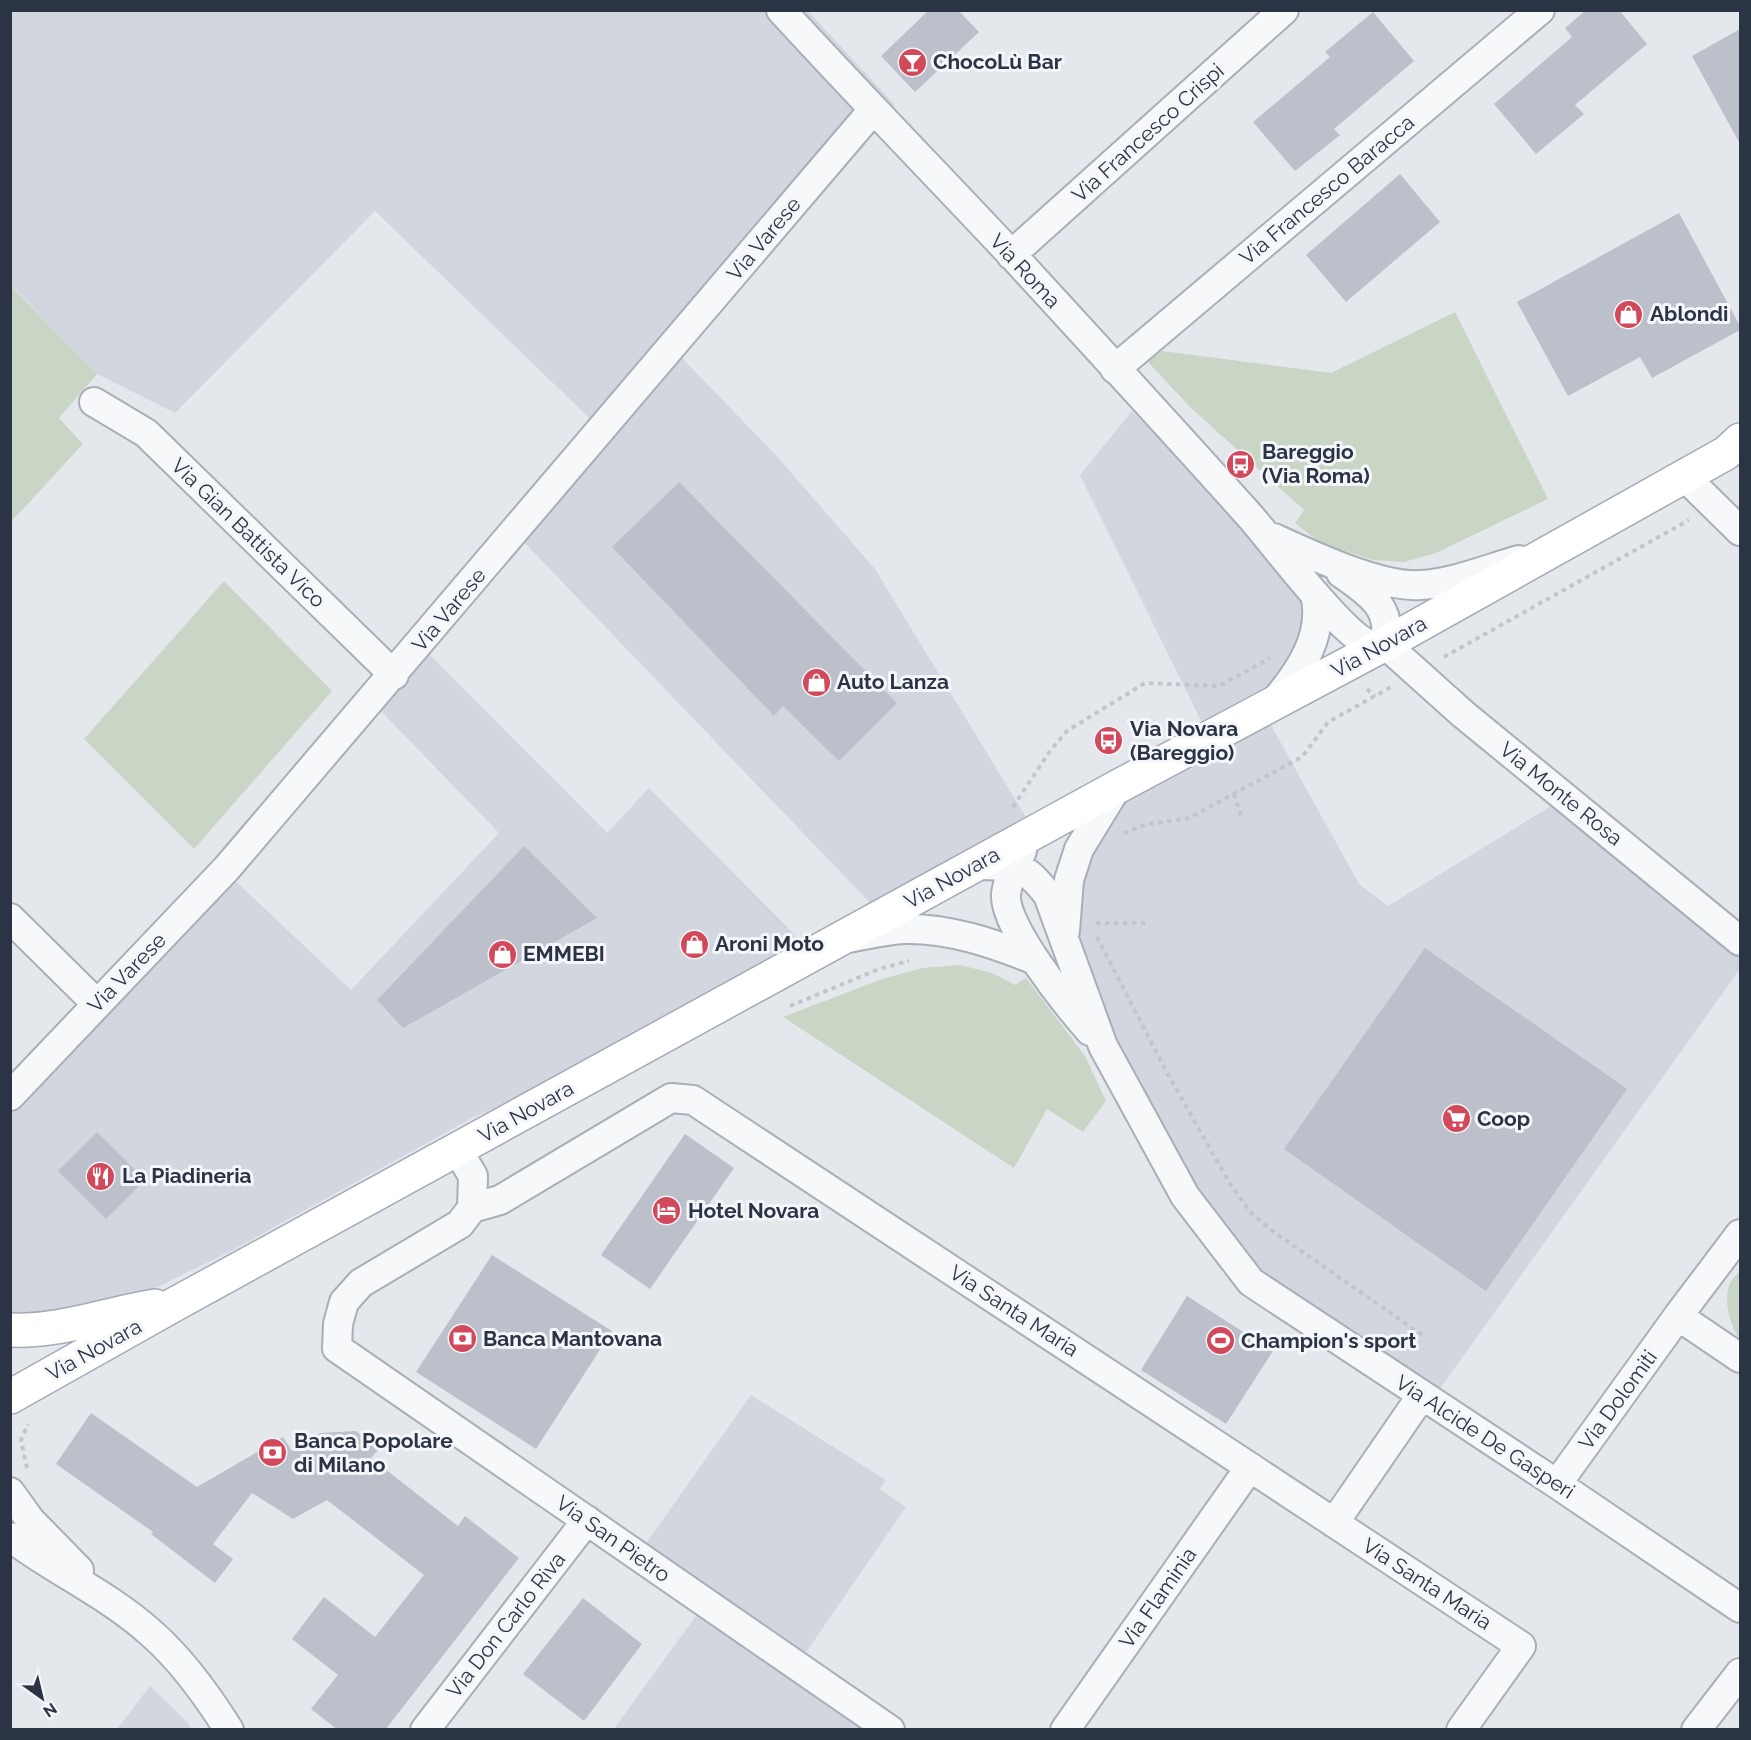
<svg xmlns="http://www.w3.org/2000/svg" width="1751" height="1740" viewBox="0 0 1751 1740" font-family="Raleway,sans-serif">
<rect width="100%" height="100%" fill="#e4e7ec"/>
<path fill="#d2d6de" d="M 11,11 L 808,11 L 895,105 L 678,354 L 774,453 L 875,569 L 1029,822 L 876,909 L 522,540 L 610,438 L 375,211 L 175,413 L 97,374 L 11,285 Z
M 1132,411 L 1258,539 L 1306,602 L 1303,631 L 1286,669 L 1263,697 L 1205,729 L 1080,475 Z
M 426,651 L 607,833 L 649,788 L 808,948 L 640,1042 L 474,1117 L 231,1251 L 119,1306 L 11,1323 L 11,1109 L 230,876 L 351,990 L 499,833 L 377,707 Z
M 1266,716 L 1359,884 L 1388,906 L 1556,803 L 1740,957 L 1740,969 L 1439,1390 L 1258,1274 L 1197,1191 L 1112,1041 L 1071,941 L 1076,882 L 1122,790 Z
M 751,1395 L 886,1480 L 880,1489 L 906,1507 L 789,1677 L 867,1729 L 613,1730 L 698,1613 L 630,1566 Z
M 150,1686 L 189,1724 L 191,1729 L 117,1729 Z"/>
<path fill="#c9d6c5" d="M 10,285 L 97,374 L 59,418 L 83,444 L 11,522 Z
M 1455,312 L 1548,499 L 1436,553 L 1404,562 L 1374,560 L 1338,549 L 1315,539 L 1295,523 L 1304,510 L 1190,407 L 1147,361 L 1162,351 L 1331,373 Z
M 224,581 L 332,691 L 194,849 L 84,739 Z
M 960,965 L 992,973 L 1015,985 L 1026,978 L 1085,1056 L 1106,1101 L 1083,1132 L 1047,1109 L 1014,1168 L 783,1017 L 882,979 L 922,968 Z
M 1740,1270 L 1740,1340 C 1730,1326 1722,1298 1731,1281 C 1733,1278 1738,1274 1740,1270 Z"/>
<path fill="#bbc0ca" d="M 929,10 L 958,10 L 979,32 L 915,92 L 881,56 Z
M 1586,10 L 1619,10 L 1647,44 L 1575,105 L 1584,114 L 1536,154 L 1494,104 L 1572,37 L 1565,28 Z
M 1373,12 L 1414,61 L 1334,129 L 1340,135 L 1295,171 L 1253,122 L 1330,57 L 1325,52 Z
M 1740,29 L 1740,144 L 1692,56 Z
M 1400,174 L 1440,222 L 1346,302 L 1306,255 Z
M 1679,213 L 1740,326 L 1740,330 L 1652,378 L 1640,357 L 1568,396 L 1517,302 Z
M 679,482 L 897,703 L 839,761 L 783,706 L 774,716 L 612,547 Z
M 524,846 L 597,918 L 403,1028 L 377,1000 Z
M 1425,948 L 1627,1089 L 1486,1291 L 1284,1149 Z
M 97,1132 L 145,1180 L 106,1219 L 58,1171 Z
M 685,1134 L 734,1168 L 650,1289 L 601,1255 Z
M 492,1255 L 612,1331 L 536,1449 L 416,1372 Z
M 1187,1296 L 1273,1351 L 1226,1424 L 1141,1370 Z
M 91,1413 L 197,1487 L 283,1437 L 292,1451 L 320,1433 L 356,1431 L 378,1450 L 371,1458 L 458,1526 L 465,1516 L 519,1558 L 385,1730 L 338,1730 L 311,1709 L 338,1675 L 292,1639 L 324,1597 L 375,1637 L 424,1575 L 327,1500 L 293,1519 L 252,1493 L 213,1544 L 233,1559 L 215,1583 L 151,1534 L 153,1532 L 56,1464 Z
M 583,1598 L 642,1644 L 584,1721 L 523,1674 Z"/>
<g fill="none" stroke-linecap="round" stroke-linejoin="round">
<defs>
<path id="street" d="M 781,10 C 857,93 935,173 1012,255 C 1091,341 1170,427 1248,514 C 1270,538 1345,640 1372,645 C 1376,646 1381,645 1385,644
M 1011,255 L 1284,10
M 1115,369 L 1540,10
M 94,402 L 146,433 L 394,675
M 1684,476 L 1740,531
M 1274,538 C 1311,555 1381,588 1421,585 C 1454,583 1487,569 1519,560
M 1341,573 C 1369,593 1393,607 1385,644
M 1385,644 L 1463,714 L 1740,941
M 1274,702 C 1300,672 1325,635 1315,594
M 1022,851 C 1015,864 1008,879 1006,894 C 1003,926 1068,1006 1090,1031
M 977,865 C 1017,866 1022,862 1048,895 L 1103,1046 L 1185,1196 L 1251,1282 L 1557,1484 L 1740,1608
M 10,918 L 97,1004
M 1065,931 L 1069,880 L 1079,849 L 1117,787
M 848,938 C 866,935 885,930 904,929 C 949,928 993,943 1035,960
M 10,1096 L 227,868 L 873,110
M 457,1149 L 473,1176 L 472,1208
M 1678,1316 L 1740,1358
M 1557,1484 L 1678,1316 L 1740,1234
M 10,1492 L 30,1520 L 79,1570
M 1334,1523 L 1422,1395
M 10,1537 C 55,1571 109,1595 151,1633 C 182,1660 207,1695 229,1730
M 425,1730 L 587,1520
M 890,1730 L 337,1348 L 338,1324 L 344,1302 L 361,1283 L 460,1224 L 472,1208 L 500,1200 L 671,1098 L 693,1100 L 1521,1646 L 1461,1730
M 1065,1730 L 1250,1467
M 1696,1730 L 1740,1673"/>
<path id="primary" d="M 10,1330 C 60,1332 107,1314 155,1306
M 10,1397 L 177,1303 L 1117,787 L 1385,644 L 1726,453 L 1740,440"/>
</defs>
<use href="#street" stroke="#a9aeb7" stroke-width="32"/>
<use href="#primary" stroke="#a3abb8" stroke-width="36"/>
<path stroke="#c2c5cb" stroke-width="4" stroke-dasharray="4.5 4.5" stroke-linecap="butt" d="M 1444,657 L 1689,520
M 1367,689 L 1375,696
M 1234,794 L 1242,819
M 1013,807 L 1050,751 L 1067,731 L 1145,683 L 1219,686 L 1270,658
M 1124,833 L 1147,824 L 1189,818 L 1302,757 L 1328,722 L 1391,687
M 1096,923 L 1146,923
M 1097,937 L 1165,1069 L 1229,1182 L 1250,1212 L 1271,1230 L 1425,1337
M 790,1006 L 879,969 L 909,961
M 27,1468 L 21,1440 L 28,1424"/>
<use href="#street" stroke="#f7f8fa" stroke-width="28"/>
<use href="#primary" stroke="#fff" stroke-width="33"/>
</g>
<defs>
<symbol id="bar-disc" viewBox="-11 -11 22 22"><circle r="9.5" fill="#d1495b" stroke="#f4f6f9"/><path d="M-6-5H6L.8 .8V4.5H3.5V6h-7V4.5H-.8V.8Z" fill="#fff"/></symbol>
<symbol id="shop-disc" viewBox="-11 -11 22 22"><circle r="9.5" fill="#d1495b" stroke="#f4f6f9"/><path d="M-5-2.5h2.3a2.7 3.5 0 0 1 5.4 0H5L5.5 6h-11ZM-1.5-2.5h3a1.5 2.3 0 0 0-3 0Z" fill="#fff"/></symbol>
<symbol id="bus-disc" viewBox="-11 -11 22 22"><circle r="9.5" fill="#d1495b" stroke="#f4f6f9"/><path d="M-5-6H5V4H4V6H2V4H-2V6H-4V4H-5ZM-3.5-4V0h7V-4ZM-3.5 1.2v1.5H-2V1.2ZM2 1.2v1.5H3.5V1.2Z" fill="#fff"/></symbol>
<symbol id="supermarket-disc" viewBox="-11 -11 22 22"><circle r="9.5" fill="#d1495b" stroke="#f4f6f9"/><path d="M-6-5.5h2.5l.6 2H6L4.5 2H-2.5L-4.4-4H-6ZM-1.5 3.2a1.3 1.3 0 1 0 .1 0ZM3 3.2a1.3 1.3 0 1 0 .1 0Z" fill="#fff"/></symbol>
<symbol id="restaurant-disc" viewBox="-11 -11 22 22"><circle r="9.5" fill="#d1495b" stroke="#f4f6f9"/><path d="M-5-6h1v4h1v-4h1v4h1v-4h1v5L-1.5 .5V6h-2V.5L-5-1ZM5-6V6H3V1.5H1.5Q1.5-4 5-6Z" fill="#fff"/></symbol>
<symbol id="hotel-disc" viewBox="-11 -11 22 22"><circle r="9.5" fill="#d1495b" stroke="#f4f6f9"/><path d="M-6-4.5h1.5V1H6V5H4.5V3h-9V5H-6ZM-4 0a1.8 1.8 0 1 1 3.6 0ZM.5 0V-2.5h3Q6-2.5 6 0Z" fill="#fff"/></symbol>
<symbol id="bank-disc" viewBox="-11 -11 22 22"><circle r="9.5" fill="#d1495b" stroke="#f4f6f9"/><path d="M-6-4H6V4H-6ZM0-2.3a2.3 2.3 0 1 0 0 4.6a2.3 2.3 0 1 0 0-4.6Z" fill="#fff"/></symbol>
<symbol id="stadium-disc" viewBox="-11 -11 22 22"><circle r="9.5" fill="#d1495b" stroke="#f4f6f9"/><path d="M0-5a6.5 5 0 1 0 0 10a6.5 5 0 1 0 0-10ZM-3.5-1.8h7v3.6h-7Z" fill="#fff"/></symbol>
</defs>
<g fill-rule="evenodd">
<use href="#bar-disc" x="896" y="46" width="33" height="33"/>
<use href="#shop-disc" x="1612" y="298" width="33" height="33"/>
<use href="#bus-disc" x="1224" y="448" width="33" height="33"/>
<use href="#shop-disc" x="800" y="666" width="33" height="33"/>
<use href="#bus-disc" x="1092" y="724" width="33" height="33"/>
<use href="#shop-disc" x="678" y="928" width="33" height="33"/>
<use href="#shop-disc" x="486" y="938" width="33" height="33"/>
<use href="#supermarket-disc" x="1440" y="1102" width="33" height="33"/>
<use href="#restaurant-disc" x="84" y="1160" width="33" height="33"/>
<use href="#hotel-disc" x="650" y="1194" width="33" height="33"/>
<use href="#bank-disc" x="446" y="1322" width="33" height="33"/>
<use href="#stadium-disc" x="1204" y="1324" width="33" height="33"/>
<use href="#bank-disc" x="256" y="1436" width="33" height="33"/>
</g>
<g text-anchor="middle" stroke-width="6" stroke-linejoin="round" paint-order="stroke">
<g font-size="21" font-weight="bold" fill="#2b3445" stroke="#f4f6f9" text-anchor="start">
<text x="933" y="69">ChocoLù Bar</text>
<text x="1650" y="321">Ablondi</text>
<text x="1262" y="459">Bareggio<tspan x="1262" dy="24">(Via Roma)</tspan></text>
<text x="837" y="689">Auto Lanza</text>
<text x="1130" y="736">Via Novara<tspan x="1130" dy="24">(Bareggio)</tspan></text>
<text x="715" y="951">Aroni Moto</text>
<text x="523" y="961">EMMEBI</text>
<text x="1477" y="1126">Coop</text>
<text x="122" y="1183">La Piadineria</text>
<text x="688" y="1218">Hotel Novara</text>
<text x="483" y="1346">Banca Mantovana</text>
<text x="1241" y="1348">Champion's sport</text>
<text x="294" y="1448">Banca Popolare<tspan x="294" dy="24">di Milano</tspan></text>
</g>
<g font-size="21" fill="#2b3445" stroke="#f4f6f9">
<text transform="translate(1148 133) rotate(-42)" y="7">Via Francesco Crispi</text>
<text transform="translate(1327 190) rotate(-40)" y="7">Via Francesco Baracca</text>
<text transform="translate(764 239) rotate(-50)" y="7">Via Varese</text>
<text transform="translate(1025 271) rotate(47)" y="7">Via Roma</text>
<text transform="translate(248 533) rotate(44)" y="7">Via Gian Battista Vico</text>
<text transform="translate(449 610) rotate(-50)" y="7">Via Varese</text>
<text transform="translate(1379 647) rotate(-29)" y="7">Via Novara</text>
<text transform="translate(1561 794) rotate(39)" y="7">Via Monte Rosa</text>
<text transform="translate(952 878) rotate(-29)" y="7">Via Novara</text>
<text transform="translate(127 973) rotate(-46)" y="7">Via Varese</text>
<text transform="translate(526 1112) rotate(-29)" y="7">Via Novara</text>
<text transform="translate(1014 1311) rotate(33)" y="7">Via Santa Maria</text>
<text transform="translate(94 1350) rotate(-29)" y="7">Via Novara</text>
<text transform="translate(1618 1400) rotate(-54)" y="7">Via Dolomiti</text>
<text transform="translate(1485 1437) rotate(33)" y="7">Via Alcide De Gasperi</text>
<text transform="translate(613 1539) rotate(35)" y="7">Via San Pietro</text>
<text transform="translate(1427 1584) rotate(33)" y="7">Via Santa Maria</text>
<text transform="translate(1158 1598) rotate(-55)" y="7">Via Flaminia</text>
<text transform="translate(506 1625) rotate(-52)" y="7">Via Don Carlo Riva</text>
</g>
</g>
<rect width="1751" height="1740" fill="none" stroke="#2b3445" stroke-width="24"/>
<g transform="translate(42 1698) rotate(146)" stroke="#f4f6f9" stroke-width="4.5" paint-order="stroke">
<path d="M0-4.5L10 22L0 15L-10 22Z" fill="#2b3445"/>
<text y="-9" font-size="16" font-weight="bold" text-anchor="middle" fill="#2b3445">N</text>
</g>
</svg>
